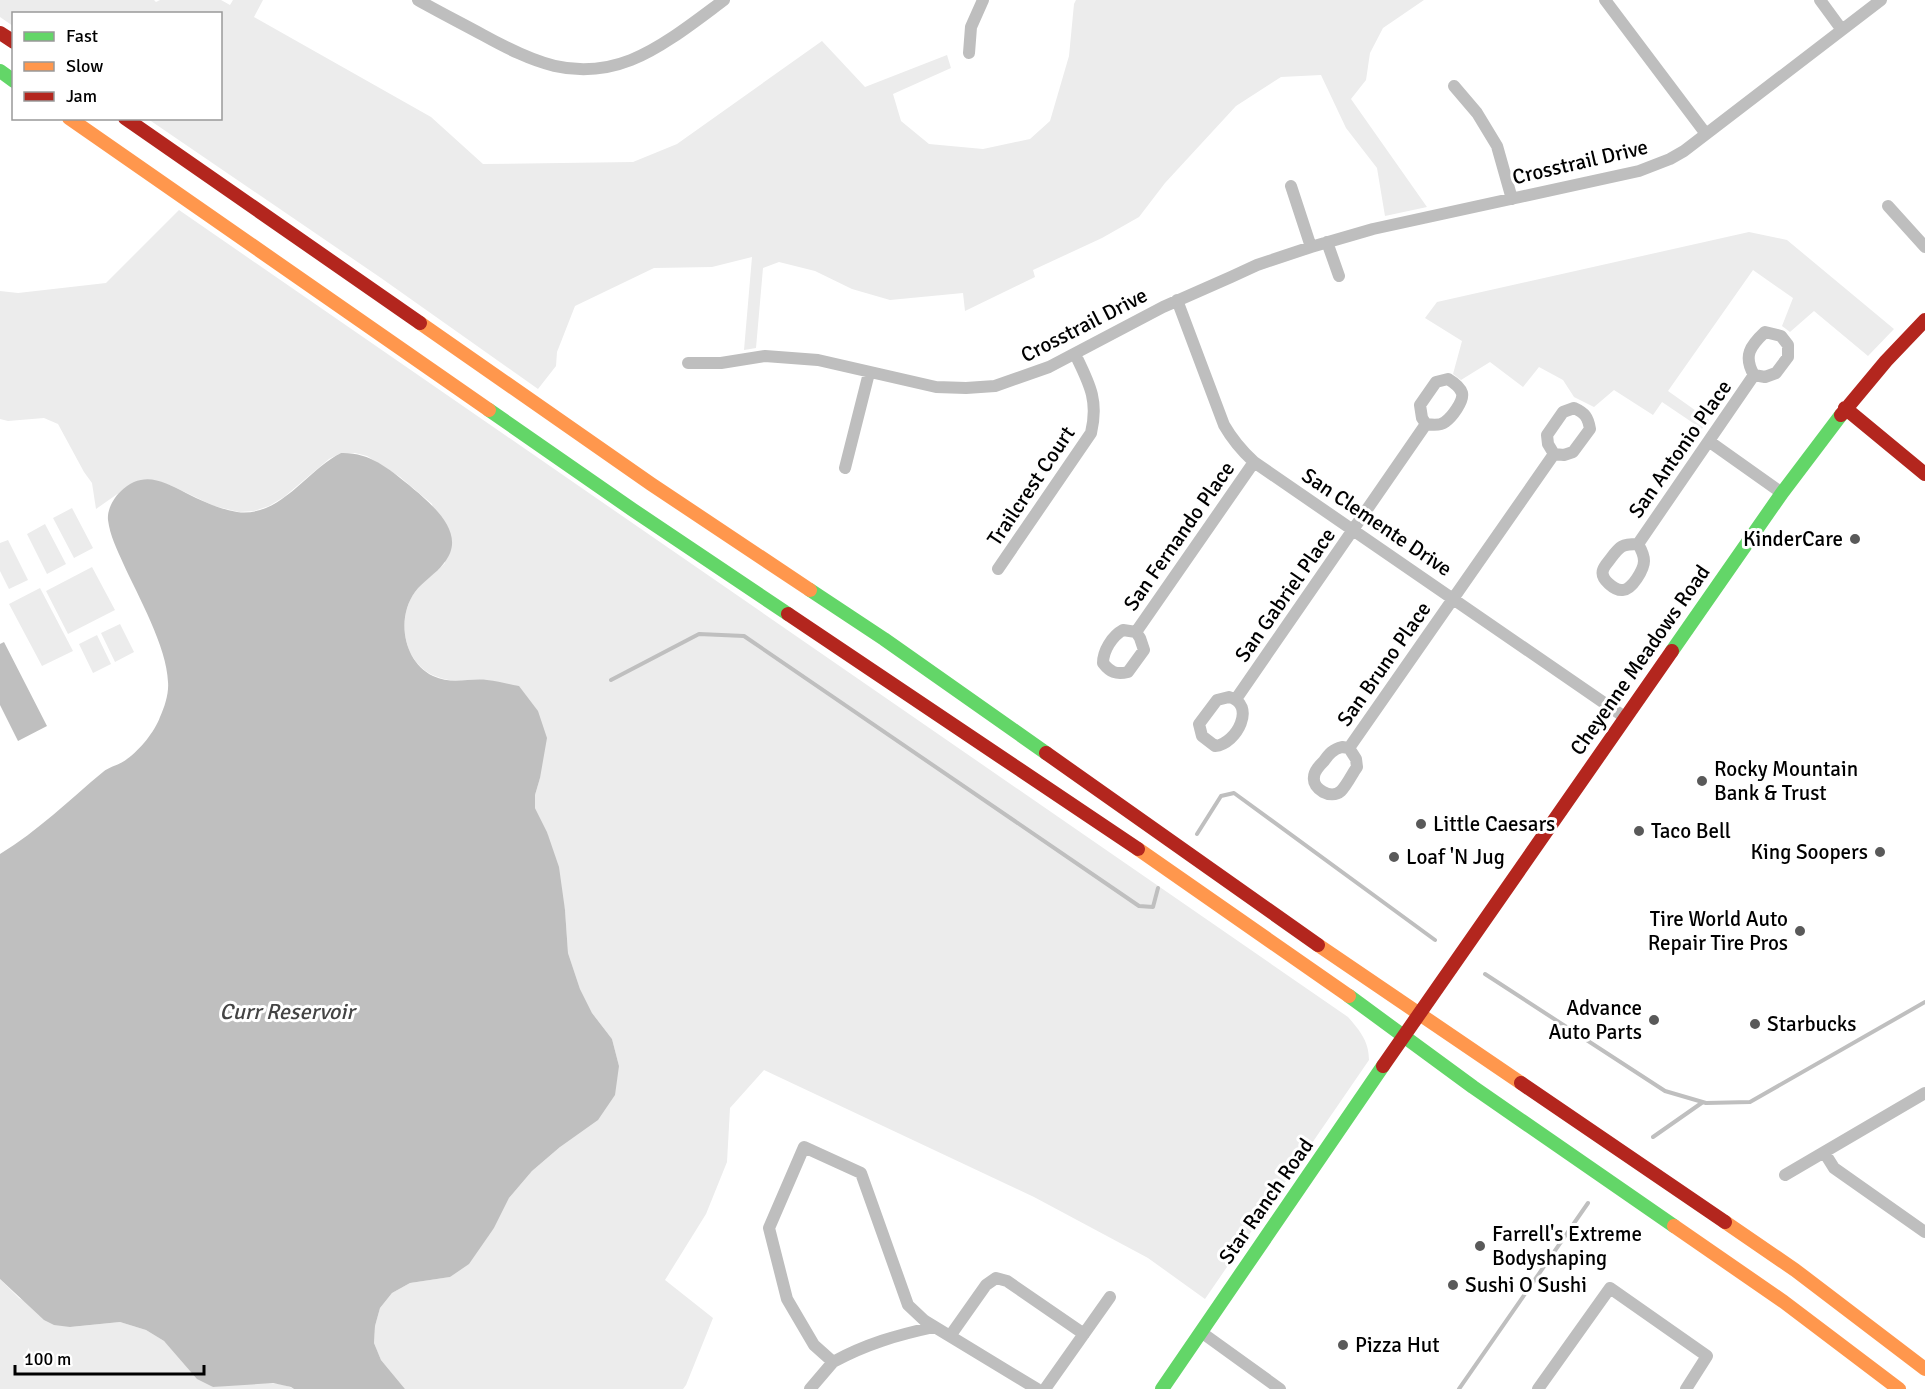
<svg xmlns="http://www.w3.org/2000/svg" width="1925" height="1389" viewBox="0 0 1925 1389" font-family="Signika,sans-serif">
<rect width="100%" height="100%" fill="#fff"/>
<path fill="#ececec" d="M 0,0 L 154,0 L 156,2 L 160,0 L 221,0 L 230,5 L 233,0 L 263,0 L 254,17 L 431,117 L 483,164 L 633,162 L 677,144 L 822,41 L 865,87 L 947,55 L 951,68 L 893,94 L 901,121 L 929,144 L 983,149 L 1030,139 L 1050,121 L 1069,56 L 1074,4 L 1076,0 L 1424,0 L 1383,28 L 1370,53 L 1366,80 L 1351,99 L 1427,207 L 1385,216 L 1377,168 L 1346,128 L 1321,75 L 1281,77 L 1236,106 L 1165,183 L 1139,217 L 1102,238 L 1033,270 L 1035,277 L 965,311 L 963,293 L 890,300 L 852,289 L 815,271 L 779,262 L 763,268 L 756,348 L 744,350 L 752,257 L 712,267 L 654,268 L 575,306 L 557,352 L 556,366 L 538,389 L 381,278 L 148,119 L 220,118 L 220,14 L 14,14 L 13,26 L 0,17 Z
M 179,210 L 1348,1017 C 1360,1031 1369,1041 1369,1060 L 1205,1299 L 1148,1258 L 1034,1197 L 764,1070 L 730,1108 L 727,1162 L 706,1214 L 665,1280 L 713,1318 L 686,1385 L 683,1389 L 405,1389 L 381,1360 L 374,1343 L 375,1326 L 380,1308 L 392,1293 L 410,1283 L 450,1277 L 494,1228 L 509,1198 L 532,1171 L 560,1147 L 619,1066 L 612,1039 L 592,1013 L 580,989 L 568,953 L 565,910 L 547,832 L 535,808 L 535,795 L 540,778 L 485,680 C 468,681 451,683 435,676 C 403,663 396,618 415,592 C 423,581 436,572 445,563 L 432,504 L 400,477 L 367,456 L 355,453 L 341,453 L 329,459 L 284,497 L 269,506 L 254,511 L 239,512 L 214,506 L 170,485 L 133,483 L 96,509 L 92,483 L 84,472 L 58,424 L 44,418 L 8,421 L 0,419 L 0,291 L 18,293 L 106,283 Z
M 1749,232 L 1787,240 L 1894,329 L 1868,356 L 1814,311 L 1790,332 L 1782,326 L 1793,298 L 1753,270 L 1668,391 L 1709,420 L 1702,429 L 1662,402 L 1653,415 L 1614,390 L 1594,407 L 1574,397 L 1563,380 L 1539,367 L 1523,387 L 1490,362 L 1461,380 L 1453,374 L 1462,341 L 1425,318 L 1437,302 Z
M 72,508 L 93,548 L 74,558 L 53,518 Z
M 45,524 L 66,564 L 47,574 L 27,534 Z
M 8,540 L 28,580 L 9,589 L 0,571 L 0,543 Z
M 92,567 L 115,610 L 68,634 L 46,591 Z
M 40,588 L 73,651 L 42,666 L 9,604 Z
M 120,624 L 134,652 L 115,662 L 101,633 Z
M 97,635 L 111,664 L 93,673 L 79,644 Z
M 0,1279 L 19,1298 L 71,1327 L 120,1322 L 146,1330 L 164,1341 L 176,1354 L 213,1387 C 235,1385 276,1378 294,1389 L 0,1389 Z"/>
<path fill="#bfbfbf" d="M 341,453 C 369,452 388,468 409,485 C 430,503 469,533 444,563 C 436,574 423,581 415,592 C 396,618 403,661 433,676 C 452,685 469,678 487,680 C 498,681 508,684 519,686 L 538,711 L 547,738 L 540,778 L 535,795 L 535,808 L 547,832 L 559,867 L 565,910 L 568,953 L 580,989 L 592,1013 L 612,1039 L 619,1066 L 615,1095 L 598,1120 L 560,1147 L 532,1171 L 509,1198 L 494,1228 L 469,1264 L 450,1277 L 410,1283 L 392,1293 L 380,1308 L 375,1326 L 374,1343 L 381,1360 L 405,1389 L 294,1389 L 291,1387 L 273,1383 L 213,1387 L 197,1379 L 164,1341 L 146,1330 L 120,1322 L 70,1327 L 54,1325 L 44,1320 L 0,1279 L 0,854 C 38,831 69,800 103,772 C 110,766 120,765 127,759 C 140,750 155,731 160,717 C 165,706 169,693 168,682 C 167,647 138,596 123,563 C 117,549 110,536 108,520 C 107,510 113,499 120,492 C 143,470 162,481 186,493 C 202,501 219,509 237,512 C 280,518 307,470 341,453 Z
M 4,642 L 47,726 L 18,741 L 0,705 L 0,644 Z"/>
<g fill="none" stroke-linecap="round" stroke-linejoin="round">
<path stroke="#bfbfbf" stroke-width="4" d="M 611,680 L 699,634 L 744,636 L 1139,906 L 1153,907 L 1158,888
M 1197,834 L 1221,796 L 1234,793 L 1435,940
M 1485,974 L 1665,1091 L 1706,1103 L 1750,1102 L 1925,1002
M 1653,1137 L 1703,1102
M 1459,1389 L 1588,1203"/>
<path stroke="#bebebe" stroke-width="12" d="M 418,0 C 439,12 461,23 483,35 C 532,62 575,82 631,60 C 662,48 697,20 724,0
M 1605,0 L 1706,134
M 1820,0 L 1842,30
M 969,53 L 971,27 L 983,0
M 1454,86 L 1477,113 L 1497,146 L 1512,199
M 1291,186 L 1311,247
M 1888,206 L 1925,247
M 1327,242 L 1339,276
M 1177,300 L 1224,425 C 1232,439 1242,451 1254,462 L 1626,718
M 1765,332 L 1781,336 L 1788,345 L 1788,357 L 1776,373 L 1765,377 L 1754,375 C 1743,356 1750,346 1765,332 Z
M 688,363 L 721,363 L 765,356 L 818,360 L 936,387 L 966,388 L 995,386 L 1049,367 L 1163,307 L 1231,277 L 1257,265 L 1311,247 L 1373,229 L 1639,171 L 1670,159 L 1684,151 L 1881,0
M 1448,379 C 1453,382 1460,387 1462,393 C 1464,401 1452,417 1445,422 C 1440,426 1432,425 1426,424 L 1422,418 L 1420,405 L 1436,382 Z
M 1574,408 C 1585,413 1588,417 1590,429 L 1573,452 L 1564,455 L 1554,454 L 1548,444 L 1547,435 L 1563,412 Z
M 1710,442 L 1782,493
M 845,468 L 869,373
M 1638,544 L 1754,375
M 1638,544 C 1641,549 1644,555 1644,561 C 1644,569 1632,590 1623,590 C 1615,591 1600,579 1603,570 C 1604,566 1609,561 1611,558 C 1620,546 1622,544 1638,544 Z
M 998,569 L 1091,433 C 1099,400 1089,383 1075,354
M 1123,630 L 1136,632 L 1140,638 L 1144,650 L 1128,672 C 1116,675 1110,672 1103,663 C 1103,651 1112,636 1123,630 Z
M 1136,632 L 1254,462
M 1229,697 C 1257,704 1237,744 1215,746 L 1202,736 L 1199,724 L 1217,700 Z
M 1236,699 L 1426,424
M 1342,747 L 1349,748 L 1356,759 L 1357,767 C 1352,774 1347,785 1341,791 C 1331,800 1312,789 1314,777 C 1314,771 1320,765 1324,761 C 1329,754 1333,749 1342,747 Z
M 1349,748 L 1554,454
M 1824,1152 L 1834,1168 L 1925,1232
M 1785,1175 L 1925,1093
M 1201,1332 L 1280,1389
M 950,1336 L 986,1285 L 996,1278 L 1007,1281 L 1084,1334
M 833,1362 C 866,1344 897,1335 934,1327
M 810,1389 L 833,1362 L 814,1345 L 787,1299 L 769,1228 L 804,1147 L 861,1173 L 908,1305 L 925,1321 L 1037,1389
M 1045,1389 L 1110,1297
M 1538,1389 L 1610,1288 L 1707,1356 L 1686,1389"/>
<path stroke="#63d668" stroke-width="14" d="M 0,71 L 14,81
M 489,410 L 633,510 L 788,614
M 810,590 L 884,639 L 1046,753
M 1672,651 L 1782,493 L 1841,415
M 1349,996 L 1473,1087 L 1674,1226
M 1162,1389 L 1383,1066"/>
<path stroke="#ff974d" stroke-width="14" d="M 69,118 L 489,410
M 420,323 L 651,484 L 810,590
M 1138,849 L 1349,996
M 1318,945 L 1521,1083
M 1725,1222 L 1795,1270 L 1925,1369
M 1674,1226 L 1784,1302 L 1899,1389"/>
<path stroke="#b3261e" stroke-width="14" d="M 0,33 L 14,42
M 125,118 L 420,323
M 1845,408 L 1925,474
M 1841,415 L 1886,361 L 1925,320
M 788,614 L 1138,849
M 1046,753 L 1318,945
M 1383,1066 L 1672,651
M 1521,1083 L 1725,1222"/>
</g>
<g fill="#595959" stroke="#fff" stroke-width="2">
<circle cx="1855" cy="539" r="6"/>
<circle cx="1702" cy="781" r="6"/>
<circle cx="1421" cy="824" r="6"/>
<circle cx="1639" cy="831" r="6"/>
<circle cx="1880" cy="852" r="6"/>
<circle cx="1394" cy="857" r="6"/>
<circle cx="1800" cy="931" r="6"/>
<circle cx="1654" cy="1020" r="6"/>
<circle cx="1755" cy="1024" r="6"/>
<circle cx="1480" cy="1246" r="6"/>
<circle cx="1453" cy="1285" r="6"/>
<circle cx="1343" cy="1345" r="6"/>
</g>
<g text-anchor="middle" stroke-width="6" stroke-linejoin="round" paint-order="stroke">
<g font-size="21" fill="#000" stroke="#fff">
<text transform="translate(1580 162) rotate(-13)" y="7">Crosstrail Drive</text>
<text transform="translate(1084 325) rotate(-27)" y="7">Crosstrail Drive</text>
<text transform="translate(1680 449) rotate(-55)" y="7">San Antonio Place</text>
<text transform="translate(1031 486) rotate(-56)" y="7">Trailcrest Court</text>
<text transform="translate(1377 522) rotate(34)" y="7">San Clemente Drive</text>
<text transform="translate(1179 536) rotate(-55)" y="7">San Fernando Place</text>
<text transform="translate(1285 595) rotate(-55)" y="7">San Gabriel Place</text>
<text transform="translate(1640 660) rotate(-55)" y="7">Cheyenne Meadows Road</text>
<text transform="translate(1384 664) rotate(-55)" y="7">San Bruno Place</text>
<text transform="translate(1266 1201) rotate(-55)" y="7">Star Ranch Road</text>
</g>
<g font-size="21" fill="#000" stroke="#fff" text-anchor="start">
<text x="1843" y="546" text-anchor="end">KinderCare</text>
<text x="1714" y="776">Rocky Mountain<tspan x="1714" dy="24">Bank &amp; Trust</tspan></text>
<text x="1433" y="831">Little Caesars</text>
<text x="1651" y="838">Taco Bell</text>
<text x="1868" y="859" text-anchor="end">King Soopers</text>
<text x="1406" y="864">Loaf 'N Jug</text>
<text x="1788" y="926" text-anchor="end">Tire World Auto<tspan x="1788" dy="24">Repair Tire Pros</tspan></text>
<text x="1642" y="1015" text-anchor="end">Advance<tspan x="1642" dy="24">Auto Parts</tspan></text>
<text x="1767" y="1031">Starbucks</text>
<text x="1492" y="1241">Farrell's Extreme<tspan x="1492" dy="24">Bodyshaping</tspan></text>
<text x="1465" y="1292">Sushi O Sushi</text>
<text x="1355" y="1352">Pizza Hut</text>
</g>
<g font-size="22" font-style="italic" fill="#444" stroke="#fff">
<text x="287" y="1019">Curr Reservoir</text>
</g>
</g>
<rect x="12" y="12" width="210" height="108" fill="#ffffff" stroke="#999999" stroke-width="1.5"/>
<rect x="24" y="32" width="30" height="9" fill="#63d668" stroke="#999999" stroke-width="1.5"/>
<text x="66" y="42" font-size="18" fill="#000000">Fast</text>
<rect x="24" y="62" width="30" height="9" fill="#ff974d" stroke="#999999" stroke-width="1.5"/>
<text x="66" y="72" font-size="18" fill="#000000">Slow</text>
<rect x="24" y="92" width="30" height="9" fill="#b3261e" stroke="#999999" stroke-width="1.5"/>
<text x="66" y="102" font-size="18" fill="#000000">Jam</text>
<path d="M15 1365v9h189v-9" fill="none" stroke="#000000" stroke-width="3"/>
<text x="24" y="1365" font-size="18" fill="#000000" stroke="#ffffff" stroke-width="4.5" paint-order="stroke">100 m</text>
</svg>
